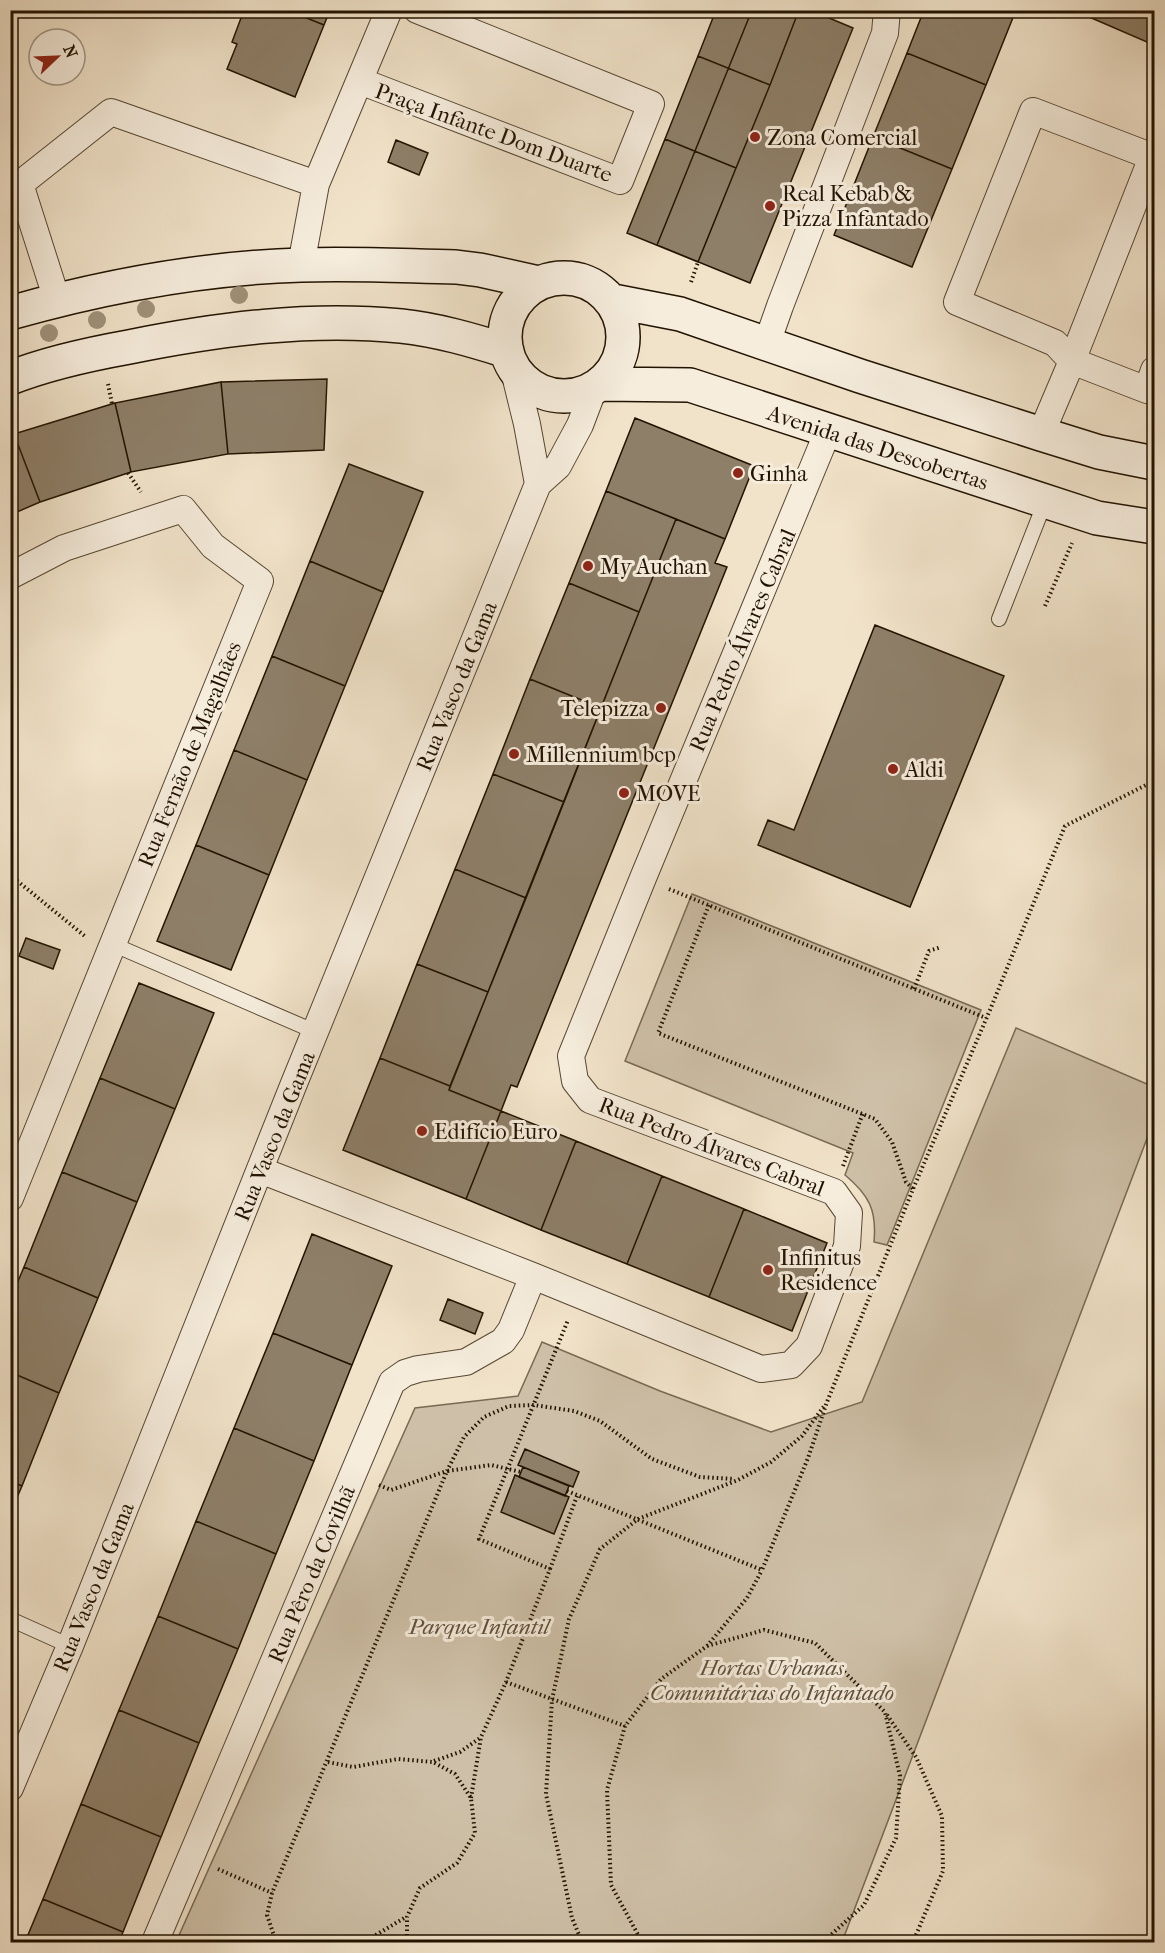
<svg xmlns="http://www.w3.org/2000/svg" width="1165" height="1953" viewBox="0 0 1165 1953" font-family="'IM FELL French Canon',serif">
<rect width="100%" height="100%" fill="#f1e3ca"/>
<filter id="stains"><feTurbulence type="fractalNoise" baseFrequency=".00333" numOctaves="4"/><feColorMatrix values="0 0 0 0 .2 0 0 0 0 .09 0 0 0 0 .02 0 0 0 .5 -.17"/></filter>
<radialGradient id="worn" r=".72"><stop offset=".6" stop-color="#630" stop-opacity="0"/><stop offset="1" stop-color="#630" stop-opacity=".3"/></radialGradient>
<path fill="#cec0a8" stroke="#786a54" stroke-width="1.5" d="M 692,894 L 981,1010 L 887,1245 L 874,1242 C 877,1210 869,1195 845,1175 L 853,1153 L 625,1061 Z
M 1016,1028 L 1154,1087 L 1154,1120 L 842,1942 L 176,1942 L 415,1408 L 518,1396 L 542,1342 L 660,1391 L 771,1432 L 862,1402 Z"/>
<path fill="#8e7f69" stroke="#221300" stroke-width="1.5" d="M 244,10 L 287,10 L 324,25 L 295,97 L 227,69 L 237,44 L 232,42 Z
M 287,10 L 330,10 L 324,25 Z
M 716,10 L 799,10 L 770,85 L 698,56 Z
M 752,10 L 810,10 L 853,28 L 750,283 L 657,245 Z
M 924,10 L 1016,10 L 986,85 L 907,53 Z
M 1073,10 L 1154,10 L 1154,25 L 1147,42 Z
M 907,53 L 986,85 L 952,169 L 873,137 Z
M 698,56 L 770,85 L 736,168 L 665,139 Z
M 873,137 L 952,169 L 912,267 L 834,235 Z
M 665,139 L 736,168 L 698,262 L 627,233 Z
M 396,140 L 428,153 L 419,175 L 388,162 Z
M 327,379 L 324,450 L 228,454 L 221,382 Z
M 221,382 L 228,454 L 131,472 L 115,403 Z
M 115,403 L 131,472 L 40,502 L 14,434 Z
M 635,418 L 754,466 L 725,539 L 606,491 Z
M 14,434 L 40,502 L 10,515 L 10,436 Z
M 349,464 L 423,492 L 383,592 L 310,561 Z
M 606,491 L 676,519 L 639,612 L 569,583 Z
M 676,519 L 725,539 L 715,563 L 727,567 L 517,1087 L 511,1085 L 501,1111 L 449,1090 Z
M 310,561 L 383,592 L 345,686 L 272,656 Z
M 569,583 L 639,612 L 601,708 L 530,679 Z
M 875,625 L 1004,676 L 910,907 L 758,845 L 768,820 L 794,830 Z
M 272,656 L 345,686 L 307,780 L 234,750 Z
M 530,679 L 601,708 L 564,802 L 493,774 Z
M 234,750 L 307,780 L 269,875 L 196,845 Z
M 493,774 L 564,802 L 526,898 L 455,869 Z
M 196,845 L 269,875 L 231,970 L 157,941 Z
M 455,869 L 526,898 L 488,992 L 417,964 Z
M 26,938 L 60,950 L 53,969 L 19,956 Z
M 417,964 L 488,992 L 450,1086 L 380,1058 Z
M 139,983 L 214,1013 L 175,1109 L 100,1078 Z
M 380,1058 L 450,1086 L 449,1090 L 501,1111 L 466,1199 L 343,1150 Z
M 100,1078 L 175,1109 L 137,1202 L 62,1172 Z
M 501,1111 L 576,1141 L 541,1230 L 466,1199 Z
M 576,1141 L 662,1176 L 627,1264 L 541,1230 Z
M 62,1172 L 137,1202 L 98,1298 L 24,1267 Z
M 662,1176 L 744,1209 L 709,1297 L 627,1264 Z
M 744,1209 L 827,1243 L 792,1331 L 709,1297 Z
M 312,1234 L 392,1266 L 352,1365 L 273,1333 Z
M 24,1267 L 98,1298 L 59,1393 L 10,1372 L 10,1300 Z
M 448,1299 L 483,1313 L 475,1334 L 440,1320 Z
M 273,1333 L 352,1365 L 314,1461 L 234,1428 Z
M 10,1372 L 59,1393 L 22,1486 L 10,1481 Z
M 234,1428 L 314,1461 L 276,1554 L 196,1521 Z
M 525,1449 L 579,1472 L 573,1487 L 518,1465 Z
M 523,1467 L 569,1486 L 565,1496 L 519,1477 Z
M 515,1475 L 569,1497 L 554,1534 L 501,1512 Z
M 10,1481 L 22,1486 L 10,1514 Z
M 196,1521 L 276,1554 L 238,1649 L 158,1616 Z
M 158,1616 L 238,1649 L 199,1743 L 119,1710 Z
M 119,1710 L 199,1743 L 161,1837 L 81,1804 Z
M 81,1804 L 161,1837 L 123,1932 L 43,1899 Z
M 43,1899 L 123,1932 L 119,1942 L 25,1942 Z"/>
<g fill="none" stroke-linecap="round" stroke-linejoin="round">
<defs>
<path id="lane" d="M 999,619 L 1045,502
M 112,944 L 316,1032
M 10,1619 L 70,1646"/>
<path id="street" d="M 360,81 L 620,181 L 651,104 L 417,10
M 1153,157 L 1033,111 L 957,302 L 1055,343 L 1072,361 L 1147,390 L 1154,370
M 301,265 L 316,184 L 389,10
M 57,300 L 20,184 L 111,112 L 316,184
M 767,343 L 780,306 L 885,33 L 887,10
M 513,367 L 527,424 L 538,484
M 1041,434 L 1072,361 L 1154,152
M 10,576 L 64,548 L 183,509 L 213,546 L 260,581 L 10,1198
M 260,1170 L 533,1276 L 761,1369 L 791,1365 L 809,1346 L 847,1246 L 849,1213 L 834,1192 L 590,1100 L 575,1081 L 571,1056 L 643,878 L 828,431
M 10,1788 L 70,1646 L 293,1086 L 538,484 L 558,466 L 580,425 L 594,388
M 155,1942 L 392,1382 L 405,1373 L 418,1369 L 466,1362 L 503,1341 L 511,1330 L 533,1276"/>
<path id="secondary" d="M505 337a59 59 0 1 1 118 0a59 59 0 1 1-118 0Z
M 613,301 L 680,314 L 860,376 L 1041,434 L 1099,452 L 1154,463
M 10,313 C 105,286 203,268 301,265 C 353,263 405,266 456,267 L 480,270 L 539,283
M 10,378 C 48,363 90,354 129,347 C 218,329 310,317 401,326 C 438,330 472,340 507,351
M 601,384 L 690,385 L 1097,518 L 1154,527"/>
</defs>
<use href="#lane" stroke="#564732" stroke-width="16"/>
<use href="#street" stroke="#564732" stroke-width="28"/>
<use href="#secondary" stroke="#221300" stroke-width="36"/>
<path stroke="#221300" stroke-width="4" stroke-dasharray="1.5 3" stroke-linecap="butt" d="M 691,282 L 698,262
M 108,384 L 112,404
M 128,473 L 141,492
M 1045,606 L 1072,543
M 10,875 L 86,937
M 669,889 L 986,1018
M 709,905 L 658,1033 L 875,1119 L 892,1142 L 906,1182 L 913,1189
M 914,989 L 929,951 L 941,947
M 843,1166 L 863,1113
M 379,1485 L 391,1490 L 447,1471 L 464,1437 L 484,1417 L 509,1406 L 534,1405 L 574,1411 L 600,1421 L 652,1459 L 700,1477 L 734,1479
M 567,1491 L 762,1570 L 808,1458 L 827,1402 L 913,1189 L 990,1010 L 1065,826 L 1154,781
M 550,1569 L 577,1496
M 707,1646 L 764,1630 L 815,1643 L 885,1712 L 900,1776 L 896,1838 L 864,1905 L 823,1942
M 506,1682 L 625,1726
M 887,1715 L 916,1757 L 942,1816 L 943,1871 L 913,1942
M 434,1761 L 460,1752 L 480,1738
M 328,1762 L 353,1767 L 398,1759 L 433,1762 L 455,1774 L 471,1798 L 475,1833 L 457,1863 L 420,1888 L 407,1917 L 407,1942
M 471,1798 L 481,1737 L 506,1682 L 550,1569 L 479,1539 L 568,1320
M 218,1869 L 272,1893
M 282,1942 L 275,1939 L 267,1915 L 272,1893 L 447,1471 L 491,1465 L 521,1472
M 364,1942 L 406,1917
M 582,1942 L 572,1918 L 546,1794 L 552,1700 L 569,1619 L 600,1549 L 638,1519 L 738,1480 L 771,1462 L 802,1436 L 825,1405
M 642,1942 L 611,1885 L 607,1790 L 625,1726 L 661,1679 L 707,1646 L 747,1598 L 762,1570"/>
<use href="#lane" stroke="#f6eddd" stroke-width="14"/>
<use href="#street" stroke="#f6eddd" stroke-width="26"/>
<use href="#secondary" stroke="#f6eddd" stroke-width="33"/>
</g>
<g fill="#a0927b">
<circle cx="239" cy="295" r="9"/>
<circle cx="146" cy="309" r="9"/>
<circle cx="97" cy="320" r="9"/>
<circle cx="49" cy="333" r="9"/>
</g>
<g fill="#8f2418" stroke="#f6eddd" stroke-width="2">
<circle cx="755" cy="137" r="6"/>
<circle cx="770" cy="206" r="6"/>
<circle cx="738" cy="473" r="6"/>
<circle cx="588" cy="566" r="6"/>
<circle cx="661" cy="708" r="6"/>
<circle cx="514" cy="754" r="6"/>
<circle cx="893" cy="769" r="6"/>
<circle cx="624" cy="793" r="6"/>
<circle cx="422" cy="1131" r="6"/>
<circle cx="768" cy="1270" r="6"/>
</g>
<g text-anchor="middle" stroke-width="6" stroke-linejoin="round" paint-order="stroke">
<g font-size="22" fill="#221300" stroke="#f6eddd">
<text transform="translate(494 132) rotate(20)" y="8">Praça Infante Dom Duarte</text>
<text transform="translate(878 447) rotate(18)" y="8">Avenida das Descobertas</text>
<text transform="translate(742 640) rotate(-67)" y="8">Rua Pedro Álvares Cabral</text>
<text transform="translate(456 686) rotate(-68)" y="8">Rua Vasco da Gama</text>
<text transform="translate(189 754) rotate(-68)" y="8">Rua Fernão de Magalhães</text>
<text transform="translate(274 1136) rotate(-68)" y="8">Rua Vasco da Gama</text>
<text transform="translate(712 1146) rotate(21)" y="8">Rua Pedro Álvares Cabral</text>
<text transform="translate(311 1574) rotate(-67)" y="8">Rua Pêro da Covilhã</text>
<text transform="translate(93 1587) rotate(-68)" y="8">Rua Vasco da Gama</text>
</g>
<g font-size="22" fill="#221300" stroke="#f6eddd" text-anchor="start">
<text x="767" y="145">Zona Comercial</text>
<text x="782" y="201">Real Kebab &amp;<tspan x="782" dy="25">Pizza Infantado</tspan></text>
<text x="750" y="481">Ginha</text>
<text x="600" y="574">My Auchan</text>
<text x="649" y="716" text-anchor="end">Telepizza</text>
<text x="526" y="762">Millennium bcp</text>
<text x="905" y="777">Aldi</text>
<text x="636" y="801">MOVE</text>
<text x="434" y="1139">Edifício Euro</text>
<text x="780" y="1265">Infinitus<tspan x="780" dy="25">Residence</tspan></text>
</g>
<g font-size="22" font-style="italic" fill="#5e503b" stroke="#f6eddd">
<text x="479" y="1634">Parque Infantil</text>
<text x="772" y="1675">Hortas Urbanas<tspan x="772" dy="25">Comunitárias do Infantado</tspan></text>
</g>
</g>
<rect width="1165" height="1953" fill="none" stroke="#f1e3ca" stroke-width="36"/>
<rect x="12" y="12" width="1141" height="1929" fill="none" stroke="#221300" stroke-width="3"/>
<rect x="18" y="18" width="1129" height="1917" fill="none" stroke="#221300" stroke-width="1.5"/>
<g transform="translate(57 57) rotate(67)"><circle r="28" fill="#f6eddd" stroke="#a19685" stroke-width="1.5"/>
<path d="M0-4.5L10 22L0 15L-10 22Z" fill="#8f2418"/>
<text y="-9" font-size="16" font-weight="bold" text-anchor="middle" fill="#221300">N</text>
</g>
<rect width="100%" height="100%" filter="url(#stains)"/>
<rect width="100%" height="100%" fill="url(#worn)"/>
</svg>
